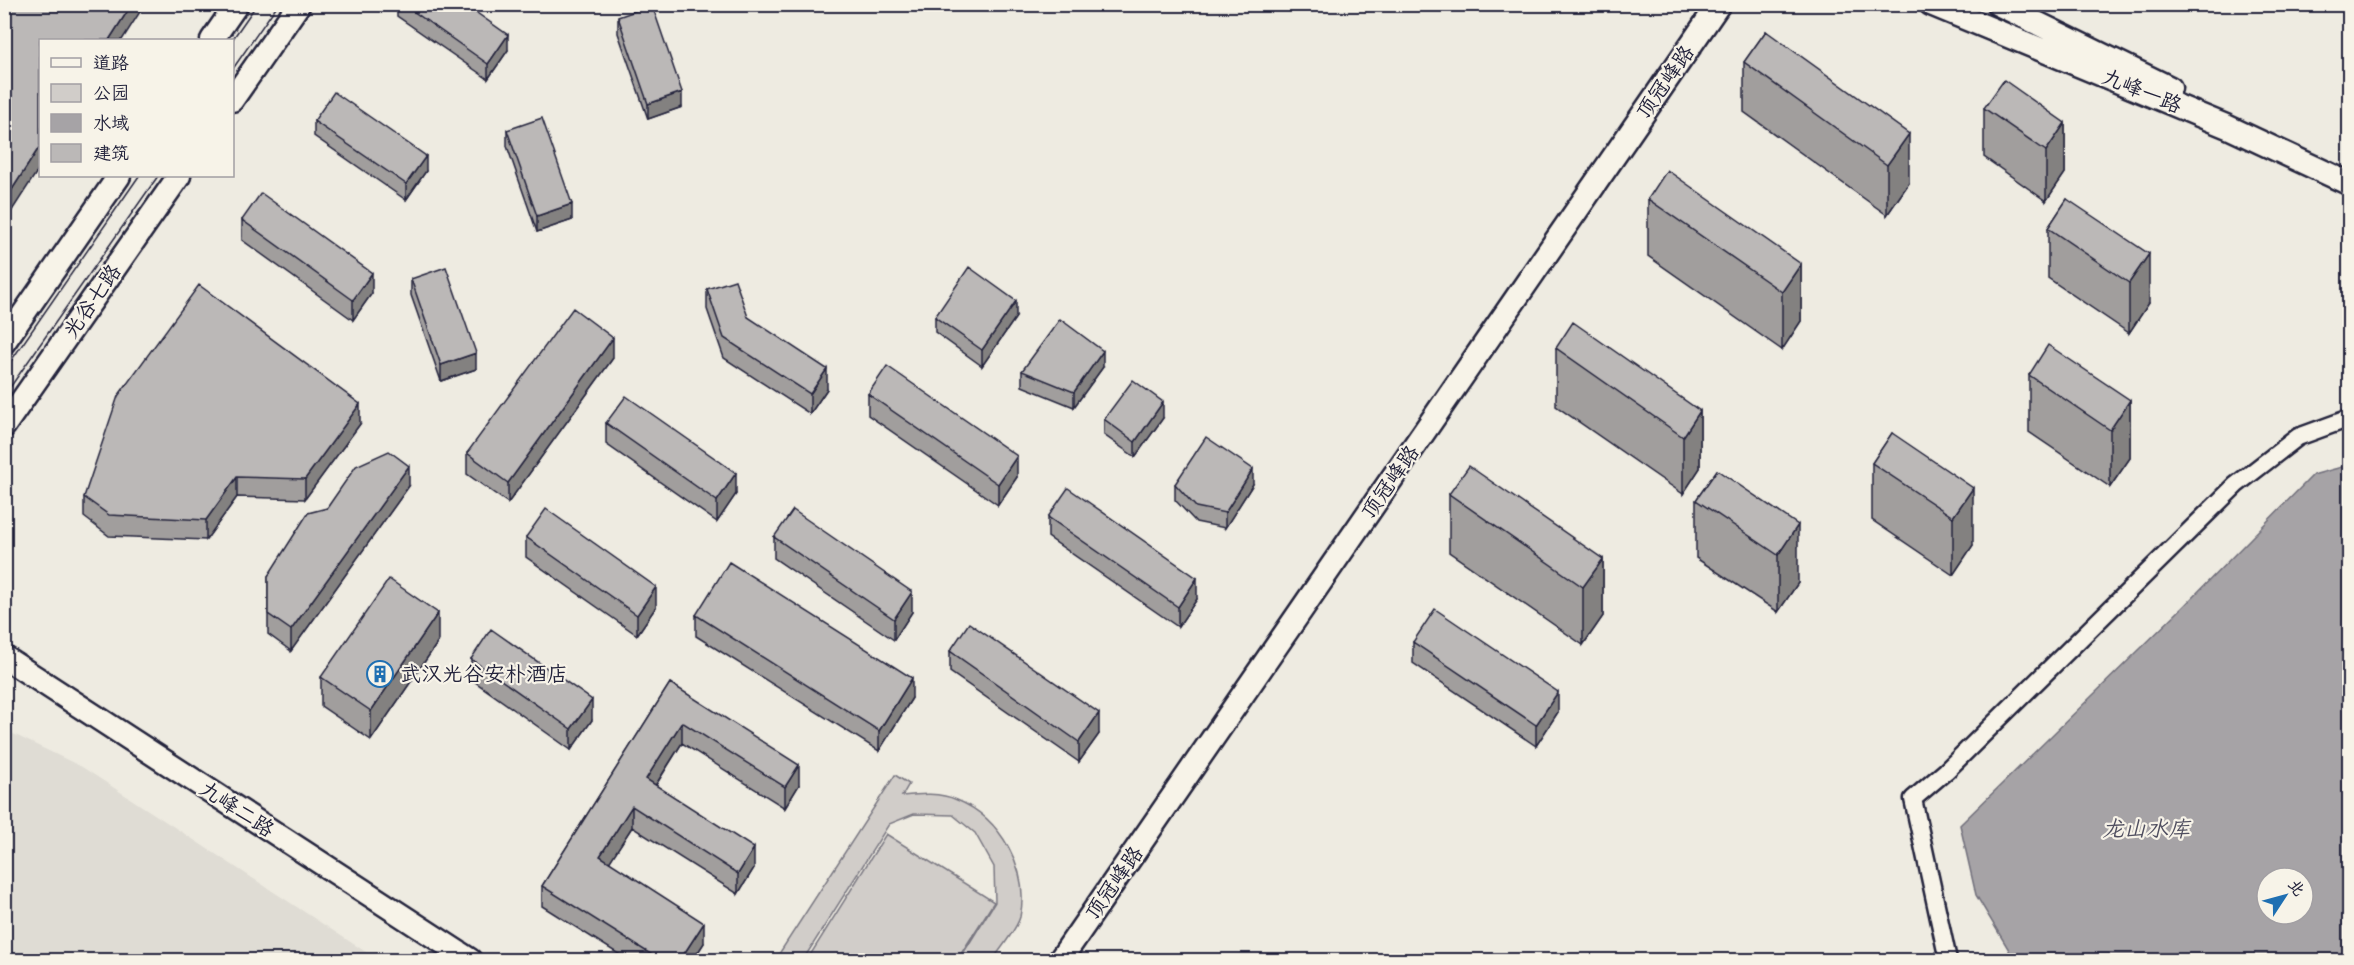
<svg xmlns="http://www.w3.org/2000/svg" width="2354" height="965" viewBox="0 0 2354 965" font-family="'Comic Neue','LXGW WenKai TC',sans-serif">
<rect width="100%" height="100%" fill="#eeebe1"/>
<filter id="ink" filterUnits="userSpaceOnUse"><feTurbulence type="fractalNoise" baseFrequency=".0167" numOctaves="2"/><feDisplacementMap in="SourceGraphic" scale="12" xChannelSelector="R" yChannelSelector="G"/><feConvolveMatrix kernelMatrix="1 2 1 2 8 2 1 2 1" color-interpolation-filters="sRGB"/></filter>
<g filter="url(#ink)">
<path fill="#dfdcd4" d="M 5,730 L 82,767 L 378,960 L 5,960 Z"/>
<path fill="#d1cdc9" stroke="#7a7882" stroke-width="1.5" d="M 895,775 L 909,784 L 902,796 C 920,794 940,792 957,800 C 1001,818 1030,870 1020,917 C 1017,929 1000,949 993,960 L 959,960 L 995,902 L 994,867 L 975,833 L 953,815 L 914,814 L 889,824 L 803,960 L 775,960 Z
M 886,834 L 994,902 L 957,960 L 807,960 Z"/>
<path fill="#a6a3a6" stroke="#716f7b" stroke-width="1.5" fill-rule="evenodd" d="M 2349,465 L 2349,960 L 2011,960 L 2009,950 L 1976,895 L 1960,825 L 2184,606 L 2313,475 ZM 2267,878 L 2303,878 L 2303,914 L 2267,914 Z"/>
<g fill="none" stroke-linecap="round" stroke-linejoin="round">
<defs>
<path id="street" d="M 1948,960 L 1913,799 L 1946,771 L 2236,485 L 2298,437 L 2350,418"/>
<path id="secondary" d="M 1931,4 L 2228,127 L 2350,184
M 1998,4 L 2170,88
M 212,40 L 237,4
M 232,100 L 299,4
M 4,342 L 119,176
M 4,426 L 179,176
M 4,657 L 470,960
M 1060,960 L 1719,4"/>
</defs>
<use href="#street" stroke="#22223b" stroke-width="21"/>
<use href="#secondary" stroke="#22223b" stroke-width="27"/>
<use href="#street" stroke="#f7f3e8" stroke-width="16"/>
<use href="#secondary" stroke="#f7f3e8" stroke-width="22"/>
<path stroke="#22223b" stroke-width="1.5" d="M 232,40 L 257,4
M 232,70 L 278,4
M 4,371 L 139,176
M 4,396 L 158,176"/>
</g>
<path fill="#a19e9d" stroke="#22223b" stroke-width="1.5" d="M 397,4 L 464,4 L 508,50 L 488,79 L 397,16 Z
M 618,17 L 682,107 L 648,119 L 618,33 Z
M 1766,31 L 1909,183 L 1887,215 L 1744,112 L 1744,62 Z
M 1984,108 L 2065,123 L 2065,173 L 2046,201 L 1984,157 Z
M 314,121 L 426,171 L 406,200 L 314,136 Z
M 507,130 L 572,220 L 537,232 L 507,146 Z
M 1648,199 L 1801,264 L 1801,321 L 1782,350 L 1648,256 Z
M 2067,199 L 2149,303 L 2129,333 L 2048,278 L 2048,228 Z
M 242,220 L 372,293 L 353,320 L 242,240 Z
M 411,279 L 476,369 L 441,381 L 411,295 Z
M 707,289 L 748,317 L 827,389 L 810,414 L 724,358 L 707,309 Z
M 935,317 L 1016,317 L 982,366 L 935,332 Z
M 1556,348 L 1700,411 L 1700,468 L 1683,494 L 1556,406 Z
M 613,358 L 508,503 L 467,474 L 467,453 Z
M 1103,367 L 1074,407 L 1022,386 L 1022,371 Z
M 2029,375 L 2130,400 L 2130,458 L 2110,487 L 2029,432 Z
M 868,394 L 1017,477 L 998,505 L 868,415 Z
M 1163,418 L 1135,457 L 1104,435 L 1104,419 Z
M 606,423 L 736,494 L 717,522 L 606,444 Z
M 360,424 L 305,499 L 237,497 L 206,540 L 109,536 L 84,517 L 84,497 Z
M 1892,433 L 1973,545 L 1953,575 L 1872,520 L 1872,463 Z
M 1717,470 L 1798,583 L 1778,612 L 1696,558 L 1696,500 Z
M 1175,484 L 1253,484 L 1225,528 L 1196,522 L 1175,500 Z
M 409,486 L 291,651 L 268,634 L 268,576 L 327,508 Z
M 1449,494 L 1603,559 L 1603,616 L 1583,645 L 1449,552 Z
M 1048,517 L 1197,599 L 1178,627 L 1048,537 Z
M 526,537 L 656,607 L 637,635 L 526,557 Z
M 774,537 L 912,612 L 894,640 L 774,558 Z
M 696,615 L 912,698 L 879,751 L 696,636 Z
M 438,642 L 371,740 L 321,706 L 321,677 Z
M 1413,642 L 1558,712 L 1536,746 L 1413,663 Z
M 950,651 L 1099,734 L 1079,762 L 950,672 Z
M 471,659 L 592,720 L 571,750 L 471,679 Z
M 670,683 L 799,785 L 785,808 L 682,743 L 656,785 L 754,868 L 738,894 L 632,827 L 609,862 L 704,943 L 693,960 L 628,960 L 542,906 L 542,886 Z"/>
<path fill="#838180" stroke="#22223b" stroke-width="1.5" d="M 132,4 L 145,4 L 122,40 L 109,40 Z
M 508,35 L 508,50 L 488,79 L 488,64 Z
M 682,92 L 682,107 L 648,119 L 648,104 Z
M 2065,123 L 2065,173 L 2046,201 L 2046,151 Z
M 1909,134 L 1909,183 L 1887,215 L 1887,165 Z
M 40,146 L 40,167 L 4,223 L 4,202 Z
M 426,156 L 426,171 L 406,200 L 406,184 Z
M 572,204 L 572,220 L 537,232 L 537,216 Z
M 2149,254 L 2149,303 L 2129,333 L 2129,283 Z
M 1801,264 L 1801,321 L 1782,350 L 1782,292 Z
M 372,273 L 372,293 L 353,320 L 353,300 Z
M 1016,301 L 1016,317 L 982,366 L 982,350 Z
M 613,338 L 613,358 L 508,503 L 508,483 Z
M 1103,351 L 1103,367 L 1074,407 L 1074,392 Z
M 476,353 L 476,369 L 441,381 L 441,365 Z
M 827,369 L 827,389 L 810,414 L 810,394 Z
M 2130,400 L 2130,458 L 2110,487 L 2110,430 Z
M 1163,402 L 1163,418 L 1135,457 L 1135,442 Z
M 360,404 L 360,424 L 305,499 L 305,479 Z
M 1700,411 L 1700,468 L 1683,494 L 1683,437 Z
M 1017,456 L 1017,477 L 998,505 L 998,484 Z
M 409,466 L 409,486 L 291,651 L 291,630 Z
M 1253,469 L 1253,484 L 1225,528 L 1225,513 Z
M 736,473 L 736,494 L 717,522 L 717,501 Z
M 237,477 L 237,497 L 206,540 L 206,520 Z
M 1973,488 L 1973,545 L 1953,575 L 1953,517 Z
M 1798,525 L 1798,583 L 1778,612 L 1778,555 Z
M 1603,559 L 1603,616 L 1583,645 L 1583,587 Z
M 1197,578 L 1197,599 L 1178,627 L 1178,607 Z
M 656,587 L 656,607 L 637,635 L 637,615 Z
M 912,592 L 912,612 L 894,640 L 894,619 Z
M 438,613 L 438,642 L 371,740 L 371,711 Z
M 912,678 L 912,698 L 879,751 L 879,731 Z
M 1558,692 L 1558,712 L 1536,746 L 1536,725 Z
M 592,700 L 592,720 L 571,750 L 571,729 Z
M 1099,713 L 1099,734 L 1079,762 L 1079,742 Z
M 682,722 L 682,743 L 646,800 L 646,779 Z
M 799,765 L 799,785 L 785,808 L 785,787 Z
M 632,806 L 632,827 L 600,877 L 600,856 Z
M 754,848 L 754,868 L 738,894 L 738,874 Z
M 704,923 L 704,943 L 693,960 L 680,960 Z"/>
<path fill="#bbb8b7" stroke="#22223b" stroke-width="1.5" d="M 4,4 L 132,4 L 109,40 L 40,40 L 40,146 L 4,202 Z
M 403,4 L 464,4 L 508,35 L 488,64 Z
M 652,5 L 682,92 L 648,104 L 618,17 Z
M 1766,31 L 1909,134 L 1887,165 L 1744,62 Z
M 2004,80 L 2065,123 L 2046,151 L 1984,108 Z
M 334,92 L 426,156 L 406,184 L 314,121 Z
M 542,118 L 572,204 L 537,216 L 507,130 Z
M 1667,170 L 1801,264 L 1782,292 L 1648,199 Z
M 261,193 L 372,273 L 353,300 L 242,220 Z
M 2067,199 L 2149,254 L 2129,283 L 2048,228 Z
M 446,267 L 476,353 L 441,365 L 411,279 Z
M 969,267 L 1016,301 L 982,350 L 935,317 Z
M 735,280 L 748,317 L 827,369 L 810,394 L 724,338 L 707,289 Z
M 199,285 L 360,404 L 305,479 L 237,477 L 206,520 L 109,515 L 84,497 L 118,396 Z
M 573,308 L 613,338 L 508,483 L 467,453 Z
M 1060,319 L 1103,351 L 1074,392 L 1022,371 Z
M 1573,322 L 1700,411 L 1683,437 L 1556,348 Z
M 2048,345 L 2130,400 L 2110,430 L 2029,375 Z
M 887,366 L 1017,456 L 998,484 L 868,394 Z
M 1133,380 L 1163,402 L 1135,442 L 1104,419 Z
M 626,396 L 736,473 L 717,501 L 606,423 Z
M 1892,433 L 1973,488 L 1953,517 L 1872,463 Z
M 1206,437 L 1253,469 L 1225,513 L 1196,507 L 1175,484 Z
M 389,451 L 409,466 L 291,630 L 268,614 L 268,576 L 308,513 L 327,508 L 356,466 Z
M 1469,466 L 1603,559 L 1583,587 L 1449,494 Z
M 1717,470 L 1798,525 L 1778,555 L 1696,500 Z
M 1068,488 L 1197,578 L 1178,607 L 1048,517 Z
M 546,509 L 656,587 L 637,615 L 526,537 Z
M 793,510 L 912,592 L 894,619 L 774,537 Z
M 729,562 L 912,678 L 879,731 L 696,615 Z
M 389,579 L 438,613 L 371,711 L 321,677 Z
M 1435,609 L 1558,692 L 1536,725 L 1413,642 Z
M 969,623 L 1099,713 L 1079,742 L 950,651 Z
M 491,629 L 592,700 L 571,729 L 471,659 Z
M 670,683 L 799,765 L 785,787 L 682,722 L 646,779 L 754,848 L 738,874 L 632,806 L 600,856 L 704,923 L 680,960 L 660,960 L 542,886 Z"/>
</g>
<defs>
<symbol id="building-ring" viewBox="-11 -11 22 22"><circle r="9.5" fill="#f7f3e8" stroke="#1f6fb2" stroke-width="1.5"/><path d="M-4-6H4V6H1V3H-1V6H-4ZM-2.5-4.3h1.7v1.8h-1.7ZM.8-4.3h1.7v1.8H.8ZM-2.5-1h1.7V.8h-1.7ZM.8-1h1.7V.8H.8Z" fill="#1f6fb2"/></symbol>
</defs>
<g fill-rule="evenodd">
<use href="#building-ring" x="365" y="659" width="30" height="30"/>
</g>
<g text-anchor="middle" stroke-width="4.5" stroke-linejoin="round" paint-order="stroke">
<g font-size="21" fill="#22223b" stroke="#f7f3e8">
<text transform="translate(1665 82) rotate(-55)" y="7">顶冠峰路</text>
<text transform="translate(2142 91) rotate(22)" y="7">九峰一路</text>
<text transform="translate(92 301) rotate(-55)" y="7">光谷七路</text>
<text transform="translate(1390 482) rotate(-55)" y="7">顶冠峰路</text>
<text transform="translate(237 809) rotate(33)" y="7">九峰二路</text>
<text transform="translate(1114 883) rotate(-55)" y="7">顶冠峰路</text>
</g>
<g font-size="21" fill="#22223b" stroke="#f7f3e8" text-anchor="start">
<text x="400" y="681">武汉光谷安朴酒店</text>
</g>
<g font-size="22" font-style="italic" fill="#504f60" stroke="#f7f3e8">
<text x="2146" y="836">龙山水库</text>
</g>
</g>
<rect width="2354" height="965" fill="none" stroke="#f7f3e8" stroke-width="24"/>
<rect x="12" y="12" width="2330" height="941" fill="none" stroke="#22223b" stroke-width="2" filter="url(#ink)"/>
<rect x="39" y="39" width="195" height="138" fill="#f7f3e8" stroke="#a29fa3" stroke-width="1.5"/>
<rect x="51" y="58" width="30" height="9" fill="#f7f3e8" stroke="#a29fa3" stroke-width="1.5"/>
<text x="93" y="69" font-size="18" fill="#22223b">道路</text>
<rect x="51" y="84" width="30" height="18" fill="#d1cdc9" stroke="#a29fa3" stroke-width="1.5"/>
<text x="93" y="99" font-size="18" fill="#22223b">公园</text>
<rect x="51" y="114" width="30" height="18" fill="#a6a3a6" stroke="#a29fa3" stroke-width="1.5"/>
<text x="93" y="129" font-size="18" fill="#22223b">水域</text>
<rect x="51" y="144" width="30" height="18" fill="#bbb8b7" stroke="#a29fa3" stroke-width="1.5"/>
<text x="93" y="159" font-size="18" fill="#22223b">建筑</text>
<g transform="translate(2285 896) rotate(54)"><circle r="28" fill="#f7f3e8" stroke="#a29fa3" stroke-width="1.5"/>
<path d="M0-4.5L10 22L0 15L-10 22Z" fill="#1f6fb2"/>
<text y="-9" font-size="16" font-weight="bold" text-anchor="middle" fill="#22223b">北</text>
</g>
</svg>
